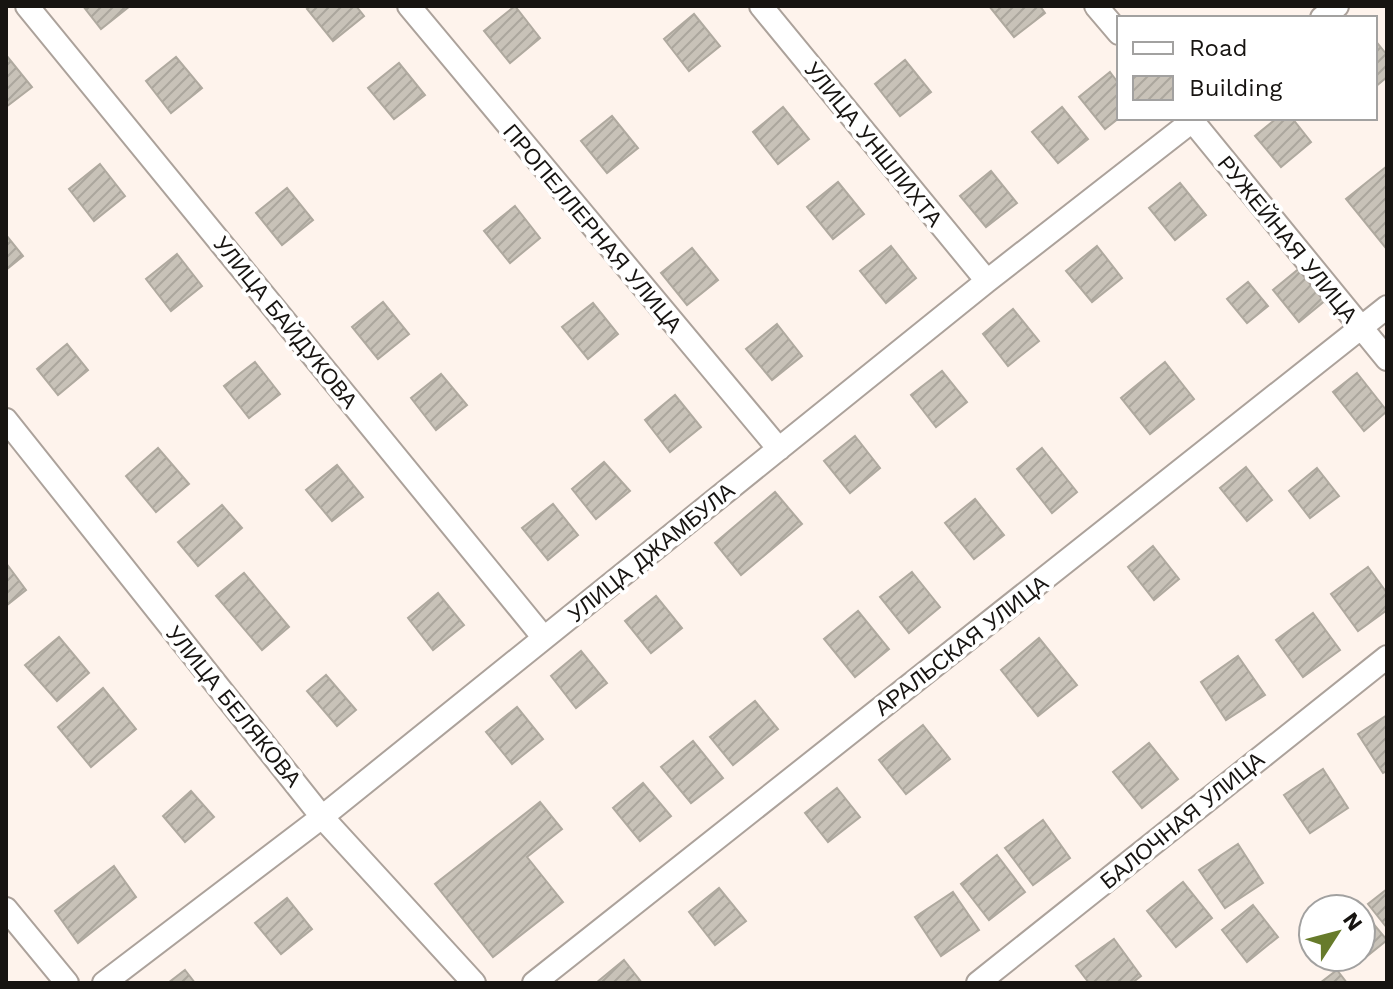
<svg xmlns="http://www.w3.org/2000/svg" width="1393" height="989" viewBox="0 0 1393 989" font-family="'Work Sans',sans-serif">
<defs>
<pattern id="building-hatch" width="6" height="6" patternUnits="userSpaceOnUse" patternTransform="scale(2)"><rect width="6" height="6" fill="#c8c2b8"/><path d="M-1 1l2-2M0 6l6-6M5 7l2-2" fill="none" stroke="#aba69d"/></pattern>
</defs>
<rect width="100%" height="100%" fill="#fef3ec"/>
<path fill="url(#building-hatch)" stroke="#afa99f" stroke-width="2" d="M 83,6 L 130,6 L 101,29 Z
M 311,6 L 356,6 L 364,16 L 333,41 L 307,9 Z
M 515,6 L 540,38 L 510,63 L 484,31 Z
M 989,6 L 1040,6 L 1045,13 L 1014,37 Z
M 694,14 L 720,46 L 689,71 L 664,39 Z
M 1375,40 L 1387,55 L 1387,77 L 1375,87 Z
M 6,55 L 32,87 L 6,107 Z
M 176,57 L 202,88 L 171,113 L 146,81 Z
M 905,60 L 931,92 L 900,116 L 875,84 Z
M 399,63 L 425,95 L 394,119 L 368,88 Z
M 1110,72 L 1119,84 L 1119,118 L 1105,129 L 1079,97 Z
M 783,107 L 809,139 L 778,164 L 753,132 Z
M 1062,107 L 1088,139 L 1058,163 L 1032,132 Z
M 612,116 L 638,148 L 607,173 L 581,141 Z
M 1277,118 L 1292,118 L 1311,142 L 1281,167 L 1255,136 Z
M 100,164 L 125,196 L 94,221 L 69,189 Z
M 1387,166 L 1387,245 L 1385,247 L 1346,199 Z
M 991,171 L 1017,203 L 986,227 L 960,196 Z
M 838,182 L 864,214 L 833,239 L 807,207 Z
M 1180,183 L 1206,215 L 1175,240 L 1149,208 Z
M 287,188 L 313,220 L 282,245 L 256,213 Z
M 515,206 L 540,238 L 510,263 L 484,231 Z
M 6,235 L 23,256 L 6,270 Z
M 891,246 L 916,278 L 886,303 L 860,271 Z
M 1097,246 L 1122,278 L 1092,302 L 1066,271 Z
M 692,248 L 718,280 L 687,305 L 661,273 Z
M 177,254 L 202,286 L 171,311 L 146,279 Z
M 1301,267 L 1327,299 L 1299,322 L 1273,290 Z
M 1248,282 L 1268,306 L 1247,323 L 1227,299 Z
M 383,302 L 409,334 L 378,359 L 352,327 Z
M 593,303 L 618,334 L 588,359 L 562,327 Z
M 1013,309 L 1039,341 L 1008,366 L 983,334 Z
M 777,324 L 802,356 L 772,380 L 746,349 Z
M 67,344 L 88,370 L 58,395 L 37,369 Z
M 255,362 L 280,394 L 249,418 L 224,386 Z
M 1165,362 L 1194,399 L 1150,434 L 1121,398 Z
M 942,371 L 967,402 L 936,427 L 911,395 Z
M 1357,373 L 1387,411 L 1364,431 L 1333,392 Z
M 441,374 L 467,405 L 436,430 L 411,398 Z
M 675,395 L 701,427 L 670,452 L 645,420 Z
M 855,436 L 880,468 L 850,493 L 824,461 Z
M 158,448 L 189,484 L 156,512 L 126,476 Z
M 1042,448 L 1077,492 L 1052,513 L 1017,469 Z
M 604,462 L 630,491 L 596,519 L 572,489 Z
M 337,465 L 363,497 L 332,521 L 306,490 Z
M 1246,467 L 1272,500 L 1247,521 L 1220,488 Z
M 1317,468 L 1339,496 L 1310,518 L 1289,491 Z
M 775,492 L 802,524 L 741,575 L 715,543 Z
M 975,499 L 1004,535 L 974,559 L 945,523 Z
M 553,504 L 578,535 L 548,560 L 522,528 Z
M 222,505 L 242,528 L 198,566 L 178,542 Z
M 1153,546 L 1179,579 L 1154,600 L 1128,567 Z
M 6,563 L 26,590 L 6,606 Z
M 1368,567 L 1387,593 L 1387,610 L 1358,631 L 1331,594 Z
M 912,572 L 940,607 L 909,633 L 880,597 Z
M 244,573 L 289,627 L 262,650 L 216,596 Z
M 438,593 L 464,625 L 433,650 L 408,618 Z
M 656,596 L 682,628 L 651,653 L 625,621 Z
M 858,611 L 889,649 L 855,677 L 824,639 Z
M 1313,613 L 1340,650 L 1303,677 L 1276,640 Z
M 59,637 L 89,673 L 57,701 L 25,665 Z
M 1039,638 L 1077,685 L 1038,716 L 1001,670 Z
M 581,651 L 607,683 L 576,708 L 551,676 Z
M 1238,656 L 1265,695 L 1226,720 L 1201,682 Z
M 326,675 L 356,710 L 337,726 L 307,691 Z
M 103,688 L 136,729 L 91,767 L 58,727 Z
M 755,701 L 778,729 L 733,765 L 710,737 Z
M 517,707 L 543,739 L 512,764 L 486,732 Z
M 1387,715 L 1387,771 L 1383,773 L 1358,734 Z
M 923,725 L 950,759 L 906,794 L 879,760 Z
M 693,741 L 723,778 L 691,803 L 661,767 Z
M 1149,743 L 1178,779 L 1142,808 L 1113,772 Z
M 1323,769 L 1348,808 L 1310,833 L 1284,795 Z
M 643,783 L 671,816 L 640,841 L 613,808 Z
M 837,788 L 860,817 L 828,842 L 805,813 Z
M 191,791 L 214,817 L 185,842 L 163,816 Z
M 540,802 L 562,829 L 527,857 L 563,902 L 493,957 L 435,884 Z
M 1043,820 L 1070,858 L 1033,885 L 1005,848 Z
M 1238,844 L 1263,883 L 1225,908 L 1199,870 Z
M 997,855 L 1025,892 L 989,920 L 961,884 Z
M 114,866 L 136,897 L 78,943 L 55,911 Z
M 1183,882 L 1212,918 L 1176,947 L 1147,911 Z
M 719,888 L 746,921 L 715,945 L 689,912 Z
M 1387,889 L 1387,928 L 1368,904 Z
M 953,892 L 979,930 L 941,956 L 915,917 Z
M 287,898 L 312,929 L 281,954 L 255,923 Z
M 1253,905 L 1278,937 L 1247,962 L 1222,930 Z
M 1361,909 L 1387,940 L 1356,965 L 1349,957 L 1361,957 Z
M 1114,939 L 1141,976 L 1132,983 L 1089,983 L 1076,966 Z
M 624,960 L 642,983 L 596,983 Z
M 185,970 L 195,983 L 168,983 Z
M 1337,970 L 1347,983 L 1320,983 Z"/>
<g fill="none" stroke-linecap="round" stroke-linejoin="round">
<defs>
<path id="street" d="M 27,6 L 544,638
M 409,6 L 779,449
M 761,6 L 987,281
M 1096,6 L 1119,33
M 1322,18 L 1337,6
M 1190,118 L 1387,359
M 6,420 L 322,817 L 474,983
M 6,909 L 67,983
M 104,983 L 322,817 L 987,281 L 1196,118
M 534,983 L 1387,307
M 978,983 L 1387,657"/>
</defs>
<use href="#street" stroke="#aca29b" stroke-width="26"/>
<use href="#street" stroke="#fff" stroke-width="22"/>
</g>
<g text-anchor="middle" stroke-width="8" stroke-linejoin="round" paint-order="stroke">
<g font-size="22" fill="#171411" stroke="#fff">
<text transform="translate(874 144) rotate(51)" y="8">УЛИЦА УНШЛИХТА</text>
<text transform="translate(593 228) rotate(50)" y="8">ПРОПЕЛЛЕРНАЯ УЛИЦА</text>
<text transform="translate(1288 239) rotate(51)" y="8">РУЖЕЙНАЯ УЛИЦА</text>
<text transform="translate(286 322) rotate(51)" y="8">УЛИЦА БАЙДУКОВА</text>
<text transform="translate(651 552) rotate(-39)" y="8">УЛИЦА ДЖАМБУЛА</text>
<text transform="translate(961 645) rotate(-38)" y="8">АРАЛЬСКАЯ УЛИЦА</text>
<text transform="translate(234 706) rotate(51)" y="8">УЛИЦА БЕЛЯКОВА</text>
<text transform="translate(1182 820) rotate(-39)" y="8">БАЛОЧНАЯ УЛИЦА</text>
</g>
</g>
<rect width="1393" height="989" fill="none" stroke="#171411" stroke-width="16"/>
<rect x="1117" y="16" width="260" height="104" fill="#ffffff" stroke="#a2a1a0" stroke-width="2"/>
<rect x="1133" y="42" width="40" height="12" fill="#ffffff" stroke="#a2a1a0" stroke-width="2"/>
<text x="1189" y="56" font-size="24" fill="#171411">Road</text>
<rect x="1133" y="76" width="40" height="24" fill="url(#building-hatch)" stroke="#a2a1a0" stroke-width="2"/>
<text x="1189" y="96" font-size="24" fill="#171411">Building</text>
<g transform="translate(1337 933) rotate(54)"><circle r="38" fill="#ffffff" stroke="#a2a1a0" stroke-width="2"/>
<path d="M0-6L14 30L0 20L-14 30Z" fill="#677b2b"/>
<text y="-12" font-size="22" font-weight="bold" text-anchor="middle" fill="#171411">N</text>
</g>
</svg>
